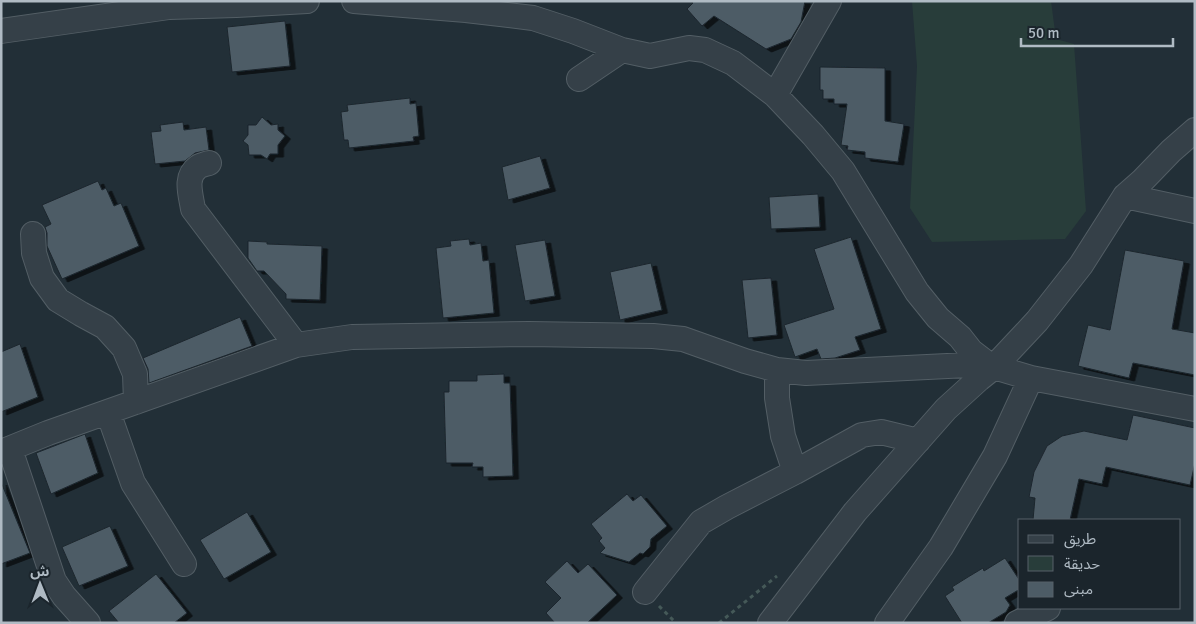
<svg xmlns="http://www.w3.org/2000/svg" width="1196" height="624" viewBox="0 0 1196 624" font-family="Signika,'Noto Sans Arabic',sans-serif">
<defs>
<filter id="shadow"><feDropShadow dx="5.5" dy="3" stdDeviation="0" flood-color="#0009"/></filter>
</defs>
<rect width="100%" height="100%" fill="#222f37"/>
<path fill="#283d3a" d="M 912,1 L 1051,1 L 1056,39 L 1074,44 L 1086,211 L 1065,239 L 932,242 L 910,208 L 917,66 Z"/>
<path fill="#4d5c66" stroke="#1d272e" filter="url(#shadow)" d="M 690,1 L 805,1 L 801,22 L 791,39 L 766,49 L 714,16 L 702,26 L 687,9 L 693,3 Z
M 285,21 L 290,66 L 232,72 L 227,27 Z
M 820,67 L 885,68 L 885,121 L 904,124 L 898,162 L 865,158 L 865,152 L 847,150 L 848,146 L 841,145 L 847,104 L 834,104 L 834,99 L 823,99 L 823,90 L 820,90 Z
M 410,98 L 410,104 L 416,103 L 419,136 L 413,137 L 414,141 L 349,148 L 348,140 L 344,140 L 341,112 L 348,111 L 347,105 Z
M 262,117 L 271,125 L 278,124 L 278,130 L 285,136 L 278,145 L 278,154 L 270,154 L 267,159 L 261,155 L 249,155 L 248,145 L 243,141 L 248,135 L 248,125 L 256,125 Z
M 183,122 L 184,130 L 206,127 L 209,150 L 195,153 L 185,161 L 155,164 L 151,132 L 161,131 L 160,125 Z
M 540,156 L 550,188 L 508,200 L 502,167 Z
M 98,181 L 102,190 L 106,188 L 114,206 L 121,203 L 139,246 L 62,279 L 47,246 L 47,233 L 45,227 L 51,224 L 42,205 Z
M 818,194 L 820,227 L 771,229 L 769,197 Z
M 851,237 L 881,329 L 855,337 L 860,350 L 835,358 L 821,359 L 817,349 L 795,357 L 784,325 L 834,309 L 814,249 Z
M 469,239 L 470,245 L 481,243 L 483,261 L 489,260 L 494,313 L 443,318 L 436,248 L 451,246 L 450,241 Z
M 545,240 L 555,296 L 525,301 L 515,245 Z
M 248,241 L 267,242 L 267,244 L 322,246 L 320,300 L 286,299 L 286,294 L 264,271 L 257,271 L 248,258 Z
M 1125,250 L 1184,261 L 1172,329 L 1195,333 L 1195,375 L 1133,363 L 1129,378 L 1078,366 L 1088,325 L 1110,330 Z
M 651,263 L 662,310 L 620,320 L 610,272 Z
M 771,278 L 777,335 L 748,338 L 742,280 Z
M 240,317 L 252,346 L 149,383 L 148,369 L 143,358 Z
M 20,344 L 38,397 L 1,412 L 1,352 Z
M 504,374 L 504,383 L 510,383 L 513,476 L 483,477 L 483,467 L 472,467 L 473,463 L 446,463 L 444,392 L 449,392 L 449,381 L 477,381 L 477,375 Z
M 1133,415 L 1195,428 L 1195,463 L 1190,485 L 1106,467 L 1102,484 L 1079,479 L 1070,520 L 1033,520 L 1035,498 L 1029,497 L 1034,472 L 1047,446 L 1062,436 L 1084,431 L 1127,440 Z
M 85,434 L 98,473 L 51,494 L 36,453 Z
M 1,482 L 30,553 L 1,564 Z
M 627,494 L 633,501 L 641,495 L 667,526 L 651,539 L 650,547 L 643,554 L 640,553 L 629,562 L 600,553 L 605,548 L 599,541 L 602,538 L 591,524 Z
M 247,512 L 271,552 L 224,579 L 200,540 Z
M 110,526 L 128,566 L 79,586 L 62,547 Z
M 1005,558 L 1020,581 L 1020,589 L 1005,598 L 1010,605 L 1006,612 L 988,623 L 962,623 L 945,596 L 954,590 L 952,587 L 968,577 L 983,568 L 984,571 Z
M 567,561 L 578,573 L 588,564 L 617,595 L 587,623 L 555,623 L 546,613 L 561,598 L 545,582 Z
M 156,574 L 187,613 L 174,623 L 119,623 L 109,611 Z"/>
<g fill="none" stroke-linecap="round" stroke-linejoin="round">
<defs>
<path id="minor" d="M 354,1 L 466,10 L 533,18 L 573,31 L 622,50 L 650,56 L 689,48 L 705,50 L 733,63 L 775,95 L 813,135 L 843,171 L 917,292 L 938,318 L 960,337 L 971,351 L 988,364 L 994,367 L 1031,378 L 1195,409
M 1,31 L 169,7 L 236,5 L 307,1
M 579,79 L 622,50
M 775,95 L 829,1
M 209,163 C 206,164 201,165 198,167 C 184,177 191,195 193,209 L 296,345
M 1125,196 L 1195,211
M 33,234 L 34,253 L 42,278 L 58,300 L 81,314 L 105,327 L 124,348 L 135,374 L 136,402
M 777,370 L 777,398 L 783,436 L 795,472
M 108,412 L 133,483 L 184,564
M 10,449 L 54,581 L 64,596 L 88,623
M 1,452 L 48,433 L 296,345 L 352,337 L 529,334 L 653,336 L 683,339 L 745,361 L 777,370 L 806,373 L 988,364
M 645,592 L 701,522 L 727,507 L 795,472 L 862,435 L 881,432 L 918,441
M 770,623 L 855,512 L 946,409 L 979,379 L 994,367 L 1037,321 L 1081,265 L 1125,196 L 1142,181 L 1171,151 L 1195,130
M 887,623 L 941,547 L 995,456 L 1031,378
M 1017,623 L 1048,608"/>
</defs>
<use href="#minor" stroke="#535e65" stroke-width="26"/>
<path stroke="#455958" stroke-width="3" stroke-dasharray="4 4" stroke-linecap="butt" d="M 659,606 L 676,623
M 719,623 L 777,576"/>
<use href="#minor" stroke="#354048" stroke-width="24"/>
</g>
<rect width="1196" height="624" fill="none" stroke="#b0bbc4" stroke-width="5"/>
<rect x="1018" y="519" width="162" height="90" fill="#1b252c" stroke="#576169"/>
<rect x="1028" y="535" width="25" height="8" fill="#354048" stroke="#576169"/>
<text x="1064" y="544" font-size="15" fill="#b0bbc4">طريق</text>
<rect x="1028" y="556" width="25" height="15" fill="#283d3a" stroke="#576169"/>
<text x="1064" y="569" font-size="15" fill="#b0bbc4">حديقة</text>
<rect x="1028" y="582" width="25" height="15" fill="#4d5c66" stroke="#576169"/>
<text x="1064" y="594" font-size="15" fill="#b0bbc4">مبنى</text>
<g transform="translate(40 584) rotate(359)" stroke="#1b252c" stroke-width="4" paint-order="stroke">
<path d="M0-4L9 19L0 12L-9 19Z" fill="#b0bbc4"/>
<text y="-8" font-size="14" font-weight="bold" text-anchor="middle" fill="#b0bbc4">ش</text>
</g>
<path d="M1021 38v8h152v-8" fill="none" stroke="#b0bbc4" stroke-width="2.5"/>
<text x="1028" y="38" font-size="15" fill="#b0bbc4" stroke="#1b252c" stroke-width="4" paint-order="stroke">50 m</text>
</svg>
